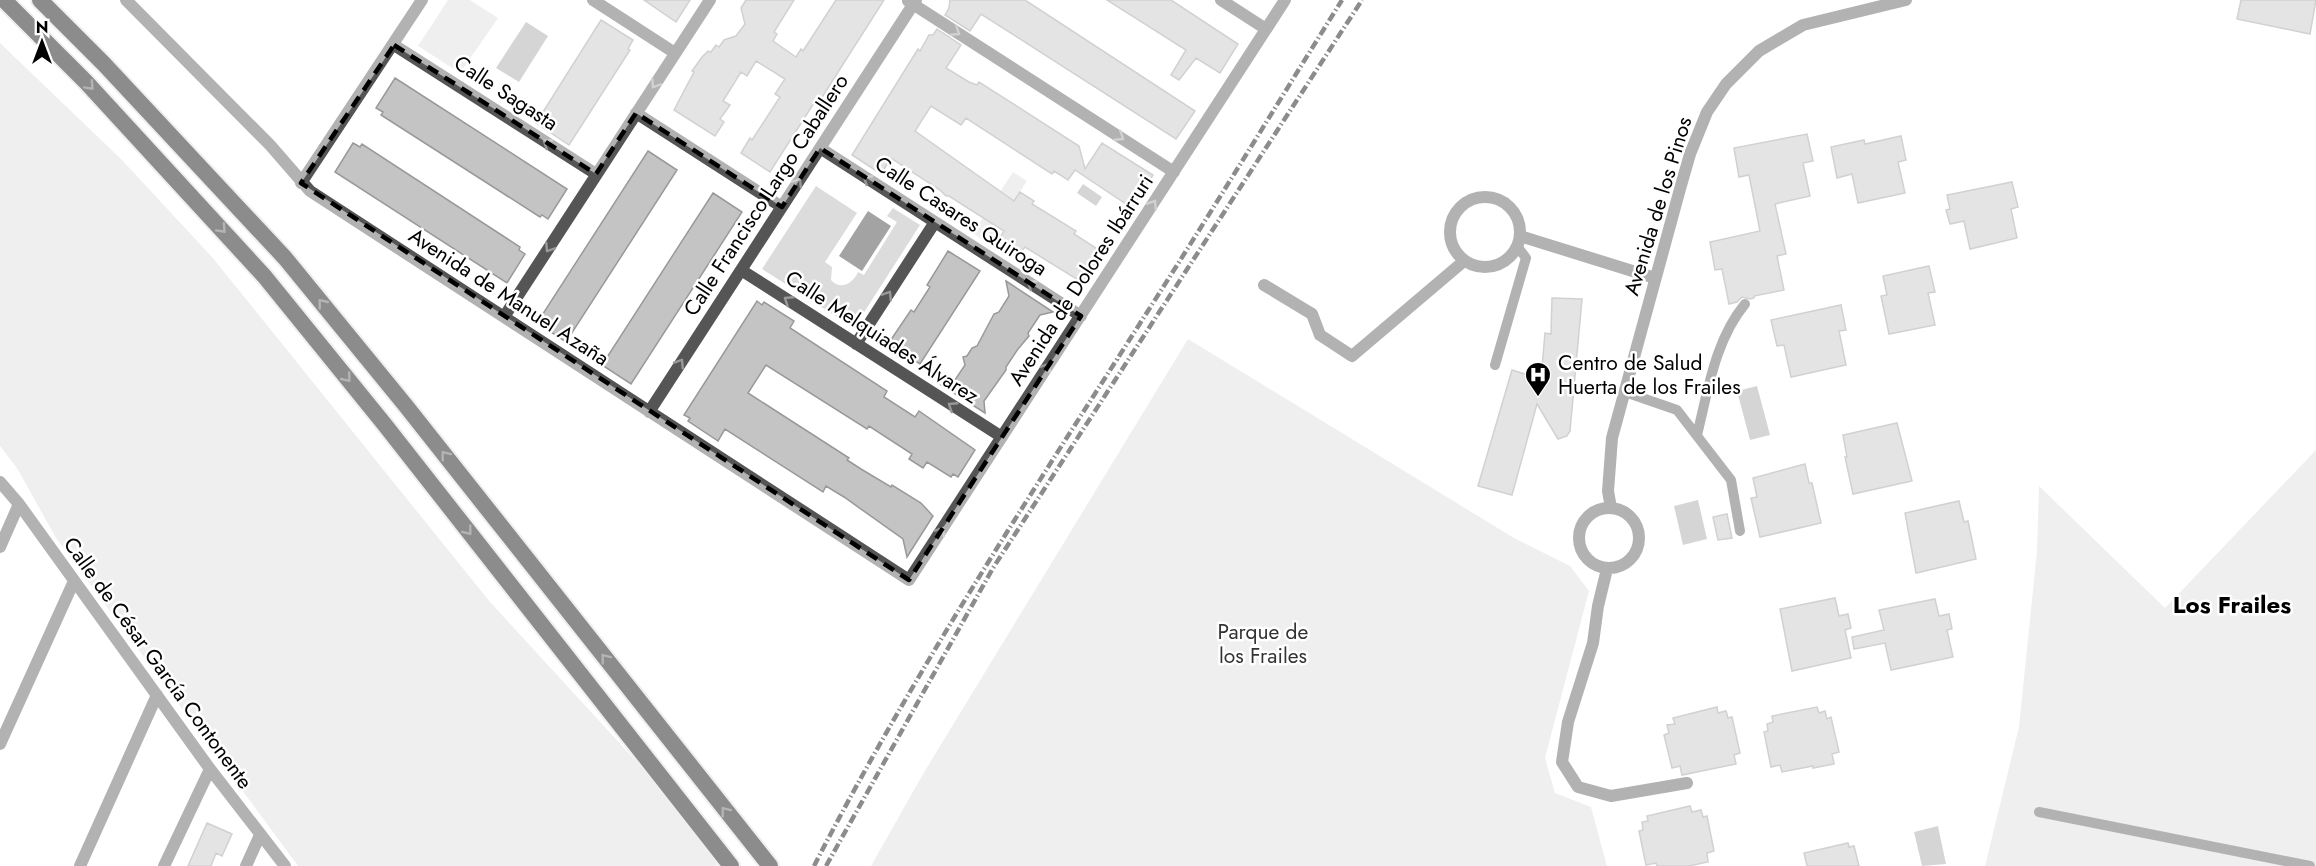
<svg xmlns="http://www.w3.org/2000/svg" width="2316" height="866" viewBox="0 0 2316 866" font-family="Jost,sans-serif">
<rect width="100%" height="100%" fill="#fff"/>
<path fill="#dcdcdc" d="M 448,0 L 470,0 L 498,18 L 460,73 L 418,46 Z
M 0,43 L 121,159 L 212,257 L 490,602 L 703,834 L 717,866 L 298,866 L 56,538 L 17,468 L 0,446 Z
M 1013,172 L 1027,181 L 987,243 L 973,233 Z
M 816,186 L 857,213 L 825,262 L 832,267 L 831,280 C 841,291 853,283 858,272 L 864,275 L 897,222 L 887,216 L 893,208 L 920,225 L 854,328 L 762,269 Z
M 1188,339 L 1514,538 L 1570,566 L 1589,591 L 1545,758 L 1555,793 L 1591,807 L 1607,866 L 871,866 L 923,774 Z
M 2316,450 L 2316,866 L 1985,866 L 2019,727 L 2037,551 L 2039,486 L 2165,608 Z"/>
<path fill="#a3a3a3" d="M 526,22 L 548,36 L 519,82 L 496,68 Z
M 1083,184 L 1102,197 L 1096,206 L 1077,193 Z
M 868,211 L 891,226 L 862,271 L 839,256 Z
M 1757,386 L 1770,435 L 1750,440 L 1737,391 Z
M 1698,500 L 1707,539 L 1683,545 L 1674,506 Z
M 1938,826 L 1946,864 L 1922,866 L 1914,832 Z"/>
<path fill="#c4c4c4" stroke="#999" stroke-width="1.5" d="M 644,0 L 690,0 L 676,22 Z
M 746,0 L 794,0 L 774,32 L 777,34 L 773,41 L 796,57 L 801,49 L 803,51 L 836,0 L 884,0 L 819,102 L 817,101 L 812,106 L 770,172 L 741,153 L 750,138 L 752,140 L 780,97 L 775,94 L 785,79 L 756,61 L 747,76 L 741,72 L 723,101 L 730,105 L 720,119 L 724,122 L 715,136 L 674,110 L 694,72 L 692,71 L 702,57 L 708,51 L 711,52 L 716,45 L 719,47 L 724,40 L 736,36 L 745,24 L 741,8 Z
M 950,0 L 1025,0 L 1195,111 L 1176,139 L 981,14 L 970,31 L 945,15 L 949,8 Z
M 1107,0 L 1171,0 L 1238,44 L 1220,73 L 1196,58 L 1179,80 L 1171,75 L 1186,50 Z
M 2241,0 L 2316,0 L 2310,34 L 2237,19 Z
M 601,20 L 633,40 L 628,49 L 630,50 L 569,145 L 536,123 Z
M 937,29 L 961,45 L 946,68 L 969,82 L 977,85 L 979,82 L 1079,146 L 1085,169 L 1102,143 L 1153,175 L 1132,208 L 1075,170 L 1068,180 L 1054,171 L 1052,174 L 966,118 L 961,125 L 931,106 L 915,131 L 1014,201 L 1020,192 L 1034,201 L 1032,204 L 1076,231 L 1074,234 L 1096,248 L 1094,252 L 1101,256 L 1083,283 L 1025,247 L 1022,251 L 1000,237 L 1004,231 L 949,196 L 946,196 L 940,190 L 891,158 L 881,174 L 852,155 L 918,49 L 920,51 L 929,35 L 933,35 Z
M 395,78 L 567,189 L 548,219 L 542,215 L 540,217 L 381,115 L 383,112 L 376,108 Z
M 1807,134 L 1813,161 L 1803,163 L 1810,196 L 1775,204 L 1786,254 L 1777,256 L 1784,290 L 1754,296 L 1754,298 L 1750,299 L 1742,297 L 1737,302 L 1729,304 L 1722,269 L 1715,270 L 1710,242 L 1760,231 L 1749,175 L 1739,177 L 1734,148 Z
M 1901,136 L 1906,160 L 1898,162 L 1905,193 L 1858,203 L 1852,174 L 1837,178 L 1831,147 L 1864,140 L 1865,144 Z
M 353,143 L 360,147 L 362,144 L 520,247 L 519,250 L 525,254 L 507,283 L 335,172 Z
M 648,151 L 677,170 L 566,342 L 537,323 Z
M 2012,182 L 2018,207 L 2011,209 L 2017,238 L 1970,249 L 1964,221 L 1950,224 L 1946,210 L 1950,209 L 1947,195 Z
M 713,193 L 742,212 L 631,384 L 602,365 Z
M 948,251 L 980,271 L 920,364 L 888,344 L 911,310 L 914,312 L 930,287 L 927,285 Z
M 1929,266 L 1935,292 L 1928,293 L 1935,325 L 1889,334 L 1881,296 L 1887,295 L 1883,276 Z
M 1006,281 L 1053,312 L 1040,315 L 1028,333 L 1029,336 L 1018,349 L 1006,367 L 1006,370 L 984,401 L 985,413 L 941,385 L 955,380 L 965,365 L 963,357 L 967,356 L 972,348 L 977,346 L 994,314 L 999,312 L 1009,296 Z
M 1552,298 L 1582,299 L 1570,431 L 1567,436 L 1558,439 L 1537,404 L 1512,495 L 1478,486 L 1512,370 L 1541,379 L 1545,333 L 1551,334 Z
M 757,301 L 762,305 L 764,302 L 794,321 L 790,328 L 887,391 L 884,397 L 915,417 L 919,411 L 975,450 L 958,477 L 953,474 L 951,477 L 927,462 L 923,468 L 909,459 L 912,454 L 869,426 L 867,429 L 766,365 L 748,393 L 849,458 L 847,460 L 861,469 L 891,487 L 892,485 L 921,503 L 933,516 L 907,557 L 903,539 L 844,497 L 826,486 L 823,492 L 725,429 L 718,441 L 688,421 L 690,418 L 684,415 Z
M 1841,305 L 1846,330 L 1839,331 L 1846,365 L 1791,377 L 1784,345 L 1777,346 L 1771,320 Z
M 1897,423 L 1912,481 L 1853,494 L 1845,457 L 1847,457 L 1843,435 Z
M 1805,464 L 1809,483 L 1812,483 L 1821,523 L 1760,537 L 1751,498 L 1757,497 L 1753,478 Z
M 1959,501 L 1964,522 L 1968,521 L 1976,559 L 1916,573 L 1905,513 Z
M 1727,514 L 1732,538 L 1718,540 L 1713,517 Z
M 1835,598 L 1839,616 L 1848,614 L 1851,628 L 1845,630 L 1851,658 L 1792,671 L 1780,609 Z
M 1935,599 L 1939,616 L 1949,614 L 1952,629 L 1947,630 L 1953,657 L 1891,670 L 1885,643 L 1854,649 L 1852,637 L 1884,630 L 1879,610 Z
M 1717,707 L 1718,713 L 1726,711 L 1728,718 L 1732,717 L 1740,753 L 1734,755 L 1736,764 L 1682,775 L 1680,766 L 1672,768 L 1664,735 L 1669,733 L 1667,725 L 1675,724 L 1673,718 Z
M 1817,707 L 1819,713 L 1825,711 L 1827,719 L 1831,717 L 1839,752 L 1832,754 L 1834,764 L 1813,768 L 1813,766 L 1782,772 L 1780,765 L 1771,767 L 1764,732 L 1768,731 L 1767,724 L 1773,722 L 1772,716 Z
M 1690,806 L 1692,812 L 1701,810 L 1703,817 L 1707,816 L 1714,851 L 1707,853 L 1708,862 L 1689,866 L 1657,866 L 1656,863 L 1646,865 L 1639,831 L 1643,830 L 1642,822 L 1648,821 L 1647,816 Z
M 207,823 L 232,834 L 222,856 L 216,853 L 211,866 L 188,866 Z
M 1848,843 L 1849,847 L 1854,846 L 1859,866 L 1807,866 L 1804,853 Z"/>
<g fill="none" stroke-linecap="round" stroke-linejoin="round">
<defs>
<path id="trunk" d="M 4,0 L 86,82 L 265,277 L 385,425 L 731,866
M 40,0 L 104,64 L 285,258 L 406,406 L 770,866"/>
</defs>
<use href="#trunk" stroke="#dbdbdb" stroke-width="20"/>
<path stroke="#555" stroke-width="10" d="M 1495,365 L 1526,258 L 1517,246
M 1625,392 L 1677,410 L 1731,480 L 1740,531
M 1697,435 C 1708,391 1715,340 1745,304
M 2039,812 L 2310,866"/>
<path stroke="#555" stroke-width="12" d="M 126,0 L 270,145 L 310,191 L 909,580 L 1285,0
M 593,0 L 675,53
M 1221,0 L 1266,29
M 908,1 L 1174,172
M 394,45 L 596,174
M 636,113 L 782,207
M 820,148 L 1081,316
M 301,183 L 422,0
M1450 232a35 35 0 1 1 70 0a35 35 0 1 1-70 0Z
M 1520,236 L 1655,278
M 741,270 L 1002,437
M 1264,285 L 1312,314 L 1320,335 L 1352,356 L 1464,261
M 504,317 L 710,0
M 856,344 L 935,222
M 649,412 L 916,0
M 0,482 L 19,504 L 210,769 L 285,866
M1579 538a30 30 0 1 1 60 0a30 30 0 1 1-60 0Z
M 1611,508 L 1608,491 L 1612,438 L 1680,189 L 1690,154 L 1707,112 L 1726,84 L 1759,51 L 1803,25 L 1906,0
M 0,547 L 19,504
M 1607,569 L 1598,606 L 1593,643 L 1568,722 L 1562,762 L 1578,787 L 1611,796 L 1687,783
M 0,744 L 74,581
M 80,866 L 157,695
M 164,866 L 210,769
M 246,866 L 260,835"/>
<use href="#trunk" stroke="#000" stroke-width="16"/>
<path stroke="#000" stroke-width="4.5" stroke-dasharray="9 3 1.5 3" stroke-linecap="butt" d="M 814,866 C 914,671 1035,488 1153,303 C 1217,203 1279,101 1342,0
M 826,866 L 993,568 L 1362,0"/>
</g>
<defs><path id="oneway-chevron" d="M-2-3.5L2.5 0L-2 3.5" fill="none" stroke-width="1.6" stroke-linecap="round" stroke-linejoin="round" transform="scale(1.5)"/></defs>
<g stroke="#999">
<use href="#oneway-chevron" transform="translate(956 32) rotate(33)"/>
<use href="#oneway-chevron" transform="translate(655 84) rotate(123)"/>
<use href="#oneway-chevron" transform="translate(1120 137) rotate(33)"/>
<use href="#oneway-chevron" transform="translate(547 143) rotate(-147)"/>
<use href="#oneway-chevron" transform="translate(867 179) rotate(-147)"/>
<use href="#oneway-chevron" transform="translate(798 182) rotate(-57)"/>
<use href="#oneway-chevron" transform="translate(1153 204) rotate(-57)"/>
<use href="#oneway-chevron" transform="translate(549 248) rotate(123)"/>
<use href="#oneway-chevron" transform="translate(1031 284) rotate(-147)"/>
<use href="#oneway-chevron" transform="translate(888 295) rotate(-57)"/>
<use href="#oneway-chevron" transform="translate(788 300) rotate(-147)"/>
<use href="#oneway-chevron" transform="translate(680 363) rotate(-57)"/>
<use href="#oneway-chevron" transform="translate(1047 367) rotate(-57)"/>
<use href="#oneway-chevron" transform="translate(952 406) rotate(-147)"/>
<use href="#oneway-chevron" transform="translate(941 531) rotate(-57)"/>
</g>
<g stroke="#595959">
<use href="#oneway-chevron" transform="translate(90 86) rotate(47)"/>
<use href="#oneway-chevron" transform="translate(222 229) rotate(47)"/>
<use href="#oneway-chevron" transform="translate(322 303) rotate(-129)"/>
<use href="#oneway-chevron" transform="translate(347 378) rotate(51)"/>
<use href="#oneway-chevron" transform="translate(445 455) rotate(-128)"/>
<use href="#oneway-chevron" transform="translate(468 531) rotate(52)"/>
<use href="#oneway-chevron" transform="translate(605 658) rotate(-128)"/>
<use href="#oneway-chevron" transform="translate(725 811) rotate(-128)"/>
</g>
<path d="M0 0H2316V866H0ZM 394,45 L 596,174 L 636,113 L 782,207 L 820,148 L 1081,316 L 909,580 L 301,183 Z" fill="#fff" fill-opacity=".55" fill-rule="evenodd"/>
<path fill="none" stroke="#000" stroke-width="4.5" stroke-dasharray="12 8" stroke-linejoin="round" d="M 394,45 L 596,174 L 636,113 L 782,207 L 820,148 L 1081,316 L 909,580 L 301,183 Z"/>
<defs>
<symbol id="hospital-pin" viewBox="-11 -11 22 30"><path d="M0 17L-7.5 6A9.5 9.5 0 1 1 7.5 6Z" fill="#000" stroke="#fff"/><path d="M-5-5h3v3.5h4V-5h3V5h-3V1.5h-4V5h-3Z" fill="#fff"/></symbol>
</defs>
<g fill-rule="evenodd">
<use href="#hospital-pin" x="1523" y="360" width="30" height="40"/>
</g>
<g text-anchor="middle" stroke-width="5" stroke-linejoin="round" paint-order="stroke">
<g font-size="21" fill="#000" stroke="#fff">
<text transform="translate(506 93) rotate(33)" y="7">Calle Sagasta</text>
<text transform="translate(766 195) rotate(-57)" y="7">Calle Francisco Largo Caballero</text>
<text transform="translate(1658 206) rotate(-73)" y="7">Avenida de los Pinos</text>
<text transform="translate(961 216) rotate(33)" y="7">Calle Casares Quiroga</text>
<text transform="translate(1081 280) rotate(-57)" y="7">Avenida de Dolores Ibárruri</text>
<text transform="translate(509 297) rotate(33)" y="7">Avenida de Manuel Azaña</text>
<text transform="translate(882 337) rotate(33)" y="7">Calle Melquiades Álvarez</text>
<text transform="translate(158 663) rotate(54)" y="7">Calle de César García Contonente</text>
</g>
<g font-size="21" fill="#000" stroke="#fff" text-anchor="start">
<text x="1558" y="370">Centro de Salud<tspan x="1558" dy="24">Huerta de los Frailes</tspan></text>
</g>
<g font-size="21" fill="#333" stroke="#fff">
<text x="1263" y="639">Parque de<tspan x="1263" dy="24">los Frailes</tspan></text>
</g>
<g font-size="24" font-weight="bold" fill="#000" stroke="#fff">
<text x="2232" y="613">Los Frailes</text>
</g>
</g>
<g transform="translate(42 42)" stroke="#ffffff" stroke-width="4.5" paint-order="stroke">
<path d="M0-4.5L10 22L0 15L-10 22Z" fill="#000000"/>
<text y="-9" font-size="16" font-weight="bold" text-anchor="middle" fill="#000000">N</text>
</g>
</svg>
